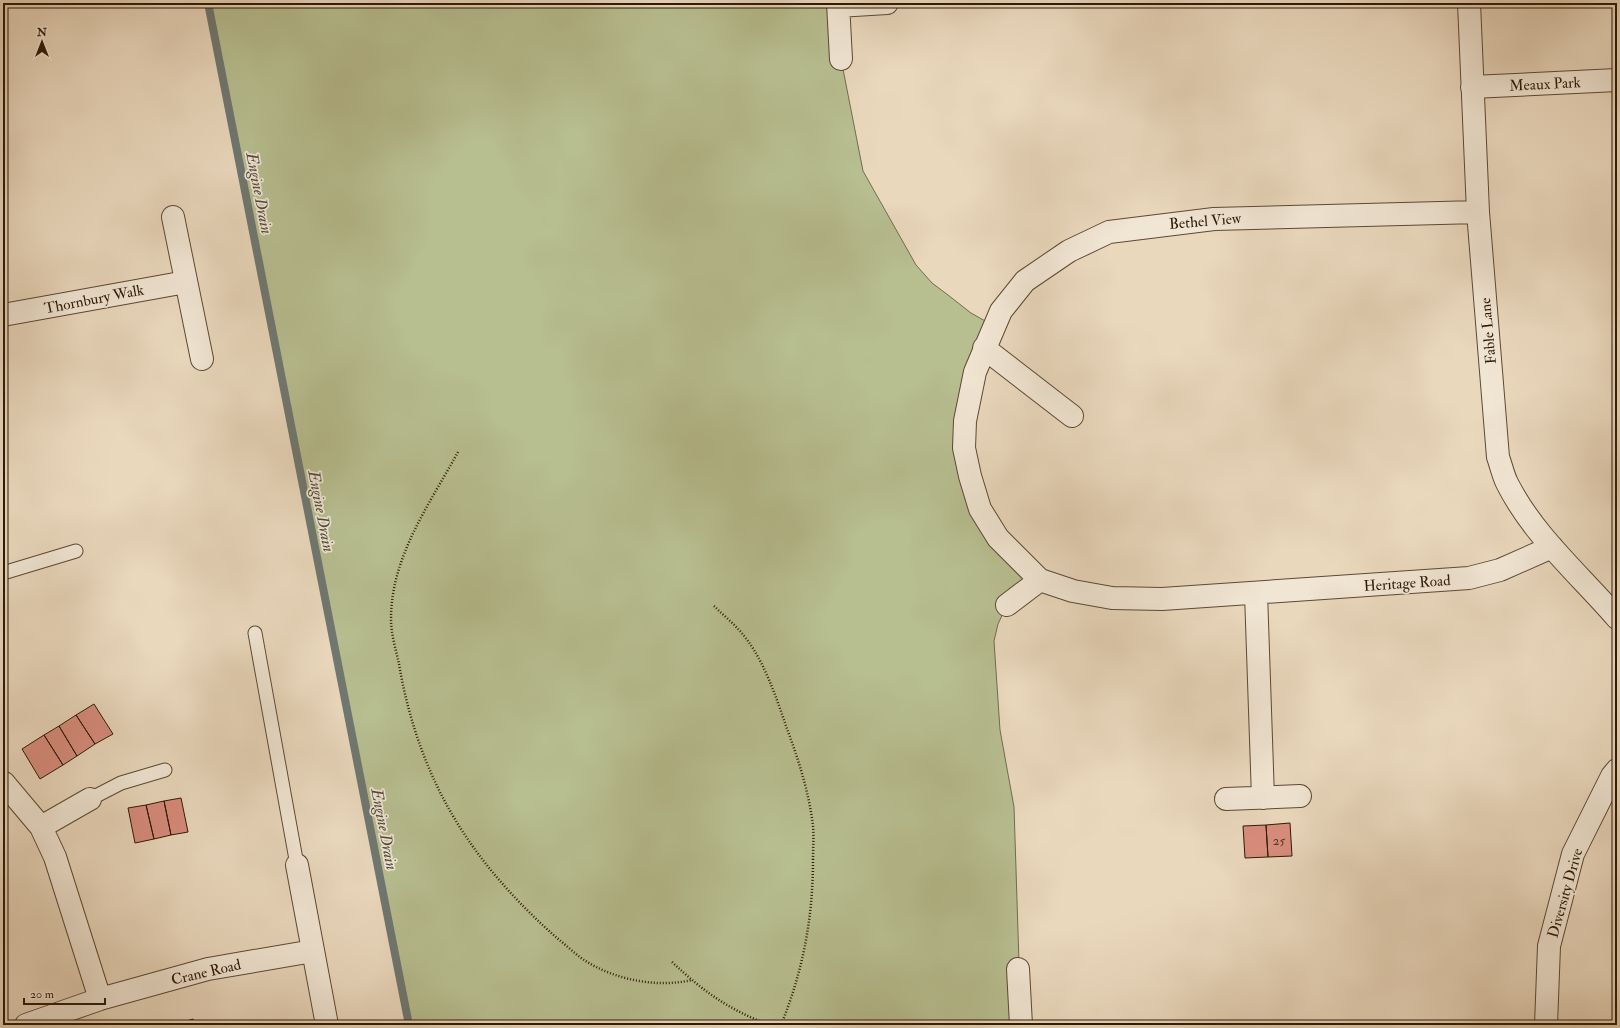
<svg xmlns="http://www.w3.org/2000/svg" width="1620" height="1028" viewBox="0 0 1620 1028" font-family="'IM FELL Double Pica',serif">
<rect width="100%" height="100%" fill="#ead8bd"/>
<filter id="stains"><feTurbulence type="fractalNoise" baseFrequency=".005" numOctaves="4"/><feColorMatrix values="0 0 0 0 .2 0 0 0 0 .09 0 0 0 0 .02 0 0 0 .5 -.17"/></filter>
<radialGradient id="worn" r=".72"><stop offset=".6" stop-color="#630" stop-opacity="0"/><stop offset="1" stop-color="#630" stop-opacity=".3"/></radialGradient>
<path fill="#b7be90" stroke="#726c4c" d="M 208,3 L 838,3 L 841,59 L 863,171 L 916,265 L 932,283 L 948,295 L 971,313 L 994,326 L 965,421 L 980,509 L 1040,580 L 1007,605 L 998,624 L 994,641 L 1000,730 L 1014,807 L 1021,1025 L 409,1025 Z"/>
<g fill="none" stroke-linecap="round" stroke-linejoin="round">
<path stroke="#6f7872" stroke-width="8" d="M 208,3 L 409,1025"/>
</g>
<path fill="#d98d7e" stroke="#2d1907" d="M 94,704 L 113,734 L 95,744 L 76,715 Z
M 76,715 L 95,744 L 77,756 L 59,726 Z
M 59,726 L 77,756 L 63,765 L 44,735 Z
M 44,735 L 63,765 L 40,779 L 22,749 Z
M 181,798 L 188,832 L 171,835 L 164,801 Z
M 164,801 L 171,835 L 154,839 L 146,805 Z
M 146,805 L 154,839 L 135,843 L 128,808 Z
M 1290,823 L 1292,856 L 1268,857 L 1266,825 Z
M 1266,825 L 1268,857 L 1245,858 L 1243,826 Z
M 193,1019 L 195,1025 L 177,1025 L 177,1024 Z"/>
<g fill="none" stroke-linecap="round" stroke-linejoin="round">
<defs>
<path id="service" d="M 3,573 L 76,551
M 255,633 L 297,865
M 90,799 L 121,783 L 165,770"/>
<path id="minor" d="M 838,3 L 841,59
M 1469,3 L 1478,212 L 1498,457 C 1501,465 1503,475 1507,483 C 1533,535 1579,574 1617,618
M 838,6 L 887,3
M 1472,87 L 1617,80
M 173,217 L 202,359
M 3,315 L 186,282
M 984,348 L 1072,416
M 1040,580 L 998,538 L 980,509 L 970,476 L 964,448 L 965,421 L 975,372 L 1001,311 L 1025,281 L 1069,251 L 1109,232 L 1214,219 L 1478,212
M 1256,593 L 1263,798
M 1007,605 L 1040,580 L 1073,591 L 1112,598 L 1162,599 L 1469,578 L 1500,570 L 1552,547
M 4,783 L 41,827 L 55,857 L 100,999
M 1226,799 L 1300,796
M 41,827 L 90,799
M 297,865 L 327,1025
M 1018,969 L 1021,1025
M 26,1025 L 100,999 L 208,969 L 313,951
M 1546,1025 L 1549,946 L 1573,854 L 1612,776 L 1617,770"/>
</defs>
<use href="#service" stroke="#5c4934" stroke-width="15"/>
<use href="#minor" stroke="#5c4934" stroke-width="24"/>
<path stroke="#2d1907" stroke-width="2.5" stroke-dasharray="1 2" stroke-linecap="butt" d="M 458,452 C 429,505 391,557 391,619 C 391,634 396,650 399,664 C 406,706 419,749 438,788 C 466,846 509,896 557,938 C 566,945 575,954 584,960 C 615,980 657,988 692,980
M 714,606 C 722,614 732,622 740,631 C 763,657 775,694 786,726 C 798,758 809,792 813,826 C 814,837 813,848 813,859 C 813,918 803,971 781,1025
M 672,962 C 704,992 728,1009 769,1025"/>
<use href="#service" stroke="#f1e6d4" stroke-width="13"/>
<use href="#minor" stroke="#f1e6d4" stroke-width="22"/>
</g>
<g text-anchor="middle" stroke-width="3.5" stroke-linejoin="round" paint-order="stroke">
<g font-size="13" fill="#583625">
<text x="1279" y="845">25</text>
</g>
<g font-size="15" fill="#2d1907" stroke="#f1e6d4">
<text transform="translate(1545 84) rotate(-3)" y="5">Meaux Park</text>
<text transform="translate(1205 221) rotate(-5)" y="5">Bethel View</text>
<text transform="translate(94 299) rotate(-11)" y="5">Thornbury Walk</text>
<text transform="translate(1488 331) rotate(-95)" y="5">Fable Lane</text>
<text transform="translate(1407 583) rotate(-4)" y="5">Heritage Road</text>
<text transform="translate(1565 893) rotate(-74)" y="5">Diversity Drive</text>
<text transform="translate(206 972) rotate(-13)" y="5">Crane Road</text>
</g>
<g font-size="16" font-style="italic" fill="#4e493d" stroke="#f1e6d4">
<text transform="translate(260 193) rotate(79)" y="6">Engine Drain</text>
<text transform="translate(322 511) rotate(79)" y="6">Engine Drain</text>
<text transform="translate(385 829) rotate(79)" y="6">Engine Drain</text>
</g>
</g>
<rect width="1620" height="1028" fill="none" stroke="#ead8bd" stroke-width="16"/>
<rect x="4" y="4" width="1612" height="1020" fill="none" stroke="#2d1907" stroke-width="2"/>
<rect x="8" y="8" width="1604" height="1012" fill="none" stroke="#2d1907"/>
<g transform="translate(42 42)" stroke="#f1e6d4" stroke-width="3" paint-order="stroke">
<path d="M0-3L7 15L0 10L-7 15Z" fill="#2d1907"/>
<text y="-6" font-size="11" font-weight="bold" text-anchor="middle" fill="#2d1907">N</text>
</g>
<path d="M24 998v6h81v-6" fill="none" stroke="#2d1907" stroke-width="2"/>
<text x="30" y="998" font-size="12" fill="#2d1907" stroke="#f1e6d4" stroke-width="3" paint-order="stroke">20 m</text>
<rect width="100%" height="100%" filter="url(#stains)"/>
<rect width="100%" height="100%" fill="url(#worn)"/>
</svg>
